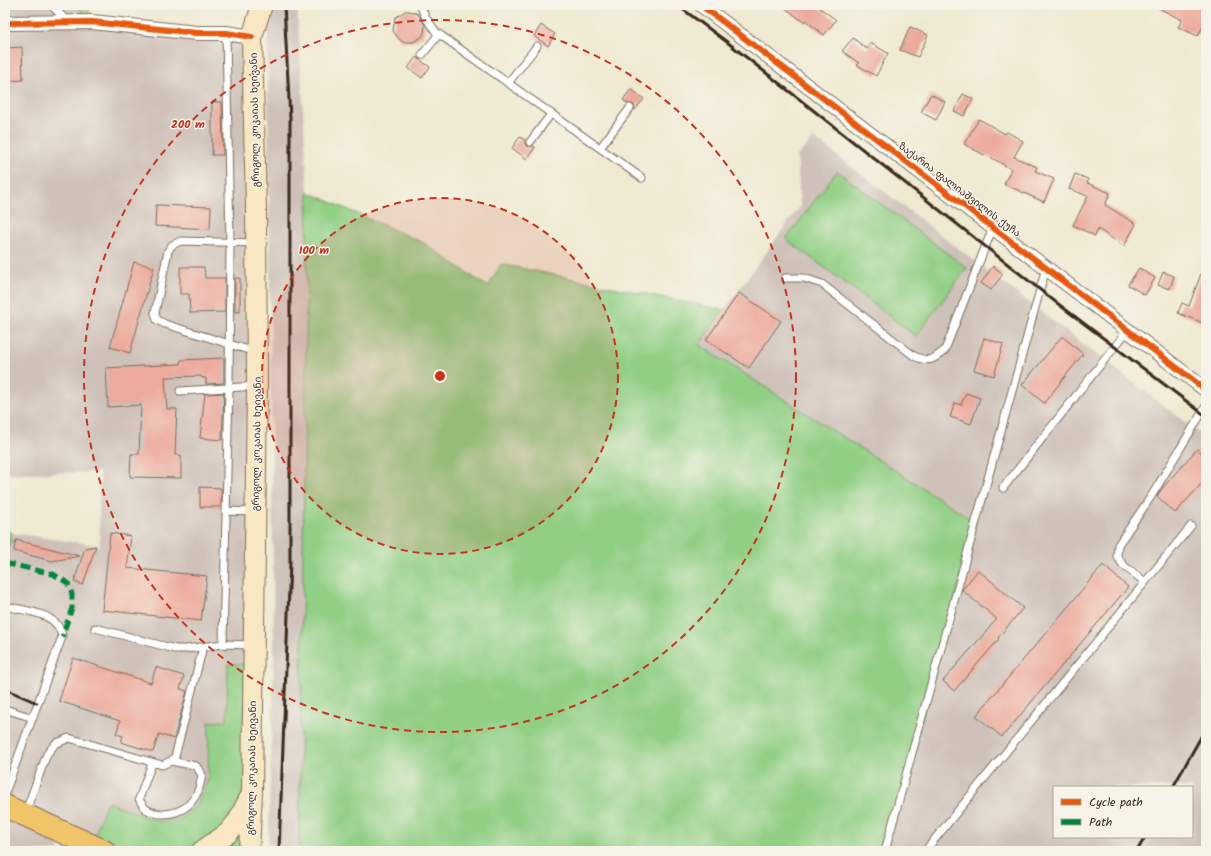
<svg xmlns="http://www.w3.org/2000/svg" width="1211" height="856" viewBox="0 0 1211 856" font-family="Kalam,'Noto Sans Georgian',sans-serif">
<rect width="100%" height="100%" fill="#f7f3e8"/>
<filter id="ink" filterUnits="userSpaceOnUse"><feTurbulence type="fractalNoise" baseFrequency=".025" numOctaves="2"/><feDisplacementMap in="SourceGraphic" scale="8" xChannelSelector="R" yChannelSelector="G"/><feConvolveMatrix kernelMatrix="1 2 1 2 8 2 1 2 1" color-interpolation-filters="sRGB"/></filter>
<filter id="wash" filterUnits="userSpaceOnUse"><feTurbulence type="fractalNoise" baseFrequency=".012" numOctaves="4" result="noise"/><feDisplacementMap in="SourceGraphic" scale="16" xChannelSelector="R" yChannelSelector="G"/><feGaussianBlur stdDeviation="0.9" result="paint"/><feColorMatrix in="noise" values="0 0 0 0 0 0 0 0 0 0 0 0 0 0 0 0 0 1.4 0 .05"/><feComposite in="paint" operator="in"/></filter>
<g filter="url(#wash)">
<rect width="100%" height="100%" fill="#efe9d1"/>
<path fill="#cec1b9" fill-rule="evenodd" d="M 5,5 L 76,5 L 92,22 L 252,37 L 254,665 L 228,664 L 227,722 L 209,722 L 208,780 L 197,805 L 181,818 L 160,822 L 107,802 L 91,845 L 61,832 L 59,851 L 5,851 L 5,561 L 12,533 L 100,546 L 99,506 L 100,472 L 5,474 Z
M 267,5 L 297,5 L 308,192 L 299,851 L 268,851 L 274,660 Z
M 814,138 L 1206,438 L 1206,851 L 885,851 L 699,345 L 800,206 L 797,156 ZM 1054,787 L 1192,787 L 1192,837 L 1054,837 Z"/>
<path fill="#91cf85" stroke="#667c52" d="M 76,5 L 88,5 L 92,22 Z
M 837,171 L 967,268 L 916,336 L 786,239 Z
M 308,192 L 424,243 L 488,287 L 501,264 L 724,310 L 699,345 L 976,522 L 885,851 L 299,851 Z
M 5,530 L 12,533 L 5,561 Z
M 228,664 L 254,665 L 252,791 L 202,851 L 104,851 L 91,845 L 107,802 L 160,822 L 181,818 L 197,805 L 208,780 L 209,722 L 227,721 Z
M 241,831 L 241,851 L 220,851 L 229,844 Z"/>
<g id="blocks">
<path fill="#ecaa9d" d="M 781,5 L 816,5 L 836,20 L 824,35 L 805,20 L 804,22 Z
M 1153,5 L 1206,5 L 1206,20 L 1198,36 L 1178,27 L 1182,20 Z
M 405,11 L 410,11 L 418,14 L 425,25 L 424,33 L 422,37 L 413,42 L 403,42 L 399,39 L 393,31 L 395,18 Z
M 541,25 L 555,34 L 548,46 L 534,36 Z
M 910,27 L 928,35 L 918,57 L 900,50 Z
M 853,38 L 867,49 L 870,43 L 888,53 L 876,76 L 857,65 L 859,63 L 842,51 Z
M 22,47 L 23,80 L 5,81 L 5,48 Z
M 416,57 L 430,67 L 422,78 L 408,68 Z
M 631,89 L 644,99 L 635,110 L 633,104 L 628,104 L 623,100 Z
M 931,94 L 945,102 L 936,120 L 921,112 Z
M 963,94 L 973,99 L 964,116 L 954,111 Z
M 212,102 L 222,102 L 223,155 L 212,155 Z
M 979,119 L 1005,134 L 1007,132 L 1023,141 L 1014,157 L 1037,167 L 1035,171 L 1054,179 L 1044,202 L 1004,184 L 1011,169 L 985,154 L 984,155 L 964,144 Z
M 520,137 L 525,140 L 525,144 L 527,146 L 533,146 L 535,147 L 527,159 L 512,148 Z
M 1075,174 L 1088,179 L 1087,183 L 1110,193 L 1105,205 L 1136,224 L 1124,246 L 1098,229 L 1095,236 L 1073,225 L 1088,196 L 1069,189 Z
M 156,205 L 211,207 L 210,229 L 155,226 Z
M 134,262 L 154,267 L 130,353 L 110,347 Z
M 1205,263 L 1206,263 L 1206,324 L 1178,313 L 1182,303 L 1189,306 Z
M 993,266 L 1003,274 L 991,290 L 981,283 Z
M 180,267 L 204,267 L 205,278 L 225,278 L 225,312 L 190,313 L 189,294 L 180,294 Z
M 1139,268 L 1155,278 L 1145,295 L 1128,285 Z
M 1163,272 L 1174,276 L 1170,289 L 1158,285 Z
M 235,278 L 240,278 L 240,312 L 235,312 Z
M 739,293 L 781,321 L 749,368 L 706,340 Z
M 1062,336 L 1083,354 L 1044,403 L 1022,385 Z
M 984,338 L 1003,344 L 994,376 L 974,370 Z
M 224,358 L 224,383 L 206,384 L 206,378 L 202,378 L 201,376 L 165,377 L 167,409 L 177,409 L 175,455 L 181,455 L 181,478 L 130,477 L 131,454 L 139,454 L 141,405 L 108,407 L 106,368 L 180,364 L 181,360 Z
M 224,393 L 222,440 L 200,438 L 205,394 Z
M 966,393 L 980,398 L 971,424 L 950,417 L 955,403 L 961,405 Z
M 1197,449 L 1206,457 L 1206,479 L 1175,513 L 1157,496 L 1164,486 Z
M 200,487 L 221,488 L 221,507 L 200,507 Z
M 110,533 L 131,536 L 127,568 L 207,576 L 201,621 L 102,610 Z
M 16,540 L 80,556 L 52,561 L 14,551 Z
M 96,546 L 83,585 L 74,582 L 85,548 Z
M 1103,565 L 1128,587 L 1002,737 L 976,716 Z
M 978,570 L 1023,608 L 998,638 L 999,639 L 954,691 L 943,681 L 997,619 L 962,590 Z
M 73,658 L 151,683 L 156,667 L 184,676 L 180,689 L 187,691 L 174,739 L 159,734 L 153,752 L 121,742 L 123,736 L 116,734 L 120,721 L 59,701 Z"/>
</g>
</g>
<g filter="url(#ink)">
<use href="#blocks" fill-opacity="0" stroke="#7a6d5d" stroke-width="1"/>
<g fill="none" stroke-linecap="round" stroke-linejoin="round">
<defs>
<path id="service" d="M 51,5 L 68,22
M 420,5 L 426,18 L 436,32 L 642,178
M 422,55 L 439,34
M 508,83 L 537,46
M 530,142 L 551,114
M 600,148 L 630,108
M 785,278 L 804,278 L 822,284 L 914,356 C 929,363 933,360 945,350 L 993,227
M 255,352 L 165,324 L 157,320 L 155,313 L 168,251 L 172,245 L 181,241 L 256,243
M 180,391 L 257,386
M 1003,488 L 1128,330
M 226,511 L 255,512
M 1145,582 L 1123,565 L 1117,556 L 1118,545 L 1152,495 L 1206,406
M 5,606 C 25,611 59,612 62,637 L 5,793
M 95,628 L 175,649 L 186,649 L 223,644 L 252,645
M 223,644 L 229,387 L 230,242 L 226,33
M 5,709 L 33,718
M 152,763 L 139,799 C 141,802 143,807 146,809 C 160,818 182,814 192,801 C 199,793 200,784 202,775 L 196,766 L 171,761
M 25,813 L 47,754 L 55,744 L 69,738 L 162,765 L 171,761 L 175,757 L 203,647
M 885,851 L 1046,268
M 925,851 L 1191,526"/>
<path id="minor" d="M 701,5 L 1206,390
M 5,23 L 92,22 L 197,33 L 226,33 L 252,37"/>
<path id="secondary" d="M 202,851 L 228,833 L 238,821 L 249,799
M 249,851 L 252,791 L 257,386 L 256,209 L 252,37 L 262,5"/>
<path id="trunk" d="M 5,806 L 104,851"/>
</defs>
<use href="#service" stroke="#7a6d5d" stroke-width="9"/>
<use href="#minor" stroke="#7a6d5d" stroke-width="16"/>
<use href="#secondary" stroke="#7a6d5d" stroke-width="22"/>
<use href="#trunk" stroke="#7a6d5d" stroke-width="24"/>
<use href="#service" stroke="#fff" stroke-width="7"/>
<use href="#minor" stroke="#fff" stroke-width="14"/>
<use href="#secondary" stroke="#f9e7c3" stroke-width="20"/>
<use href="#trunk" stroke="#f0c469" stroke-width="22"/>
<path stroke="#3b2a1e" stroke-width="3" d="M 677,5 L 727,42 L 1053,300 L 1206,416
M 5,689 L 37,703
M 1173,787 L 1206,728
M 279,851 L 290,562 L 290,118 L 284,5
M 1137,851 L 1145,837"/>
<path stroke="#00873e" stroke-width="5" stroke-dasharray="10 5" stroke-linecap="butt" d="M 5,563 L 53,574 L 68,583 L 72,594 L 72,608 L 62,637"/>
<defs>
<path id="cycleway" d="M 701,5 L 1206,390
M 5,23 L 92,22 L 197,33 L 226,33 L 252,37"/>
</defs>
<use href="#cycleway" stroke="#f7f3e8" stroke-width="8"/>
<use href="#cycleway" stroke="#e8590c" stroke-width="6"/>
</g>
</g>
<circle cx="440" cy="376" r="178" fill="#c8321e" fill-opacity=".12"/>
<g fill="none" stroke="#c8321e" stroke-width="2" stroke-dasharray="7 5">
<circle cx="440" cy="376" r="178"/>
<circle cx="440" cy="376" r="356"/>
</g>
<g text-anchor="middle" stroke-width="3" stroke-linejoin="round" paint-order="stroke">
<g font-size="10" fill="#3b2a1e" stroke="#f7f3e8">
<text transform="translate(254 120) rotate(-91)" y="4">გრიგოლ კოკაიას ხეივანი</text>
<text transform="translate(960 189) rotate(37)" y="4">ზაქარია ფალიაშვილის ქუჩა</text>
<text transform="translate(256 444) rotate(-89)" y="4">გრიგოლ კოკაიას ხეივანი</text>
<text transform="translate(251 768) rotate(-89)" y="4">გრიგოლ კოკაიას ხეივანი</text>
</g>
</g>
<circle cx="440" cy="376" r="6" fill="#c8321e" stroke="#f7f3e8" stroke-width="2"/>
<g font-size="12" text-anchor="middle" font-weight="bold" fill="#c8321e" stroke="#f7f3e8" stroke-width="3" stroke-linejoin="round" paint-order="stroke">
<text x="188" y="128">200 m</text>
<text x="314" y="254">100 m</text>
</g>
<rect width="1211" height="856" fill="none" stroke="#f7f3e8" stroke-width="20"/>
<rect x="1053" y="786" width="140" height="52" fill="#f7f3e8" stroke="#aca397"/>
<rect x="1061" y="799" width="20" height="6" fill="#e8590c" stroke="#aca397"/>
<text x="1089" y="806" font-size="12" fill="#3b2a1e">Cycle path</text>
<rect x="1061" y="819" width="20" height="6" fill="#00873e" stroke="#aca397"/>
<text x="1089" y="826" font-size="12" fill="#3b2a1e">Path</text>
</svg>
